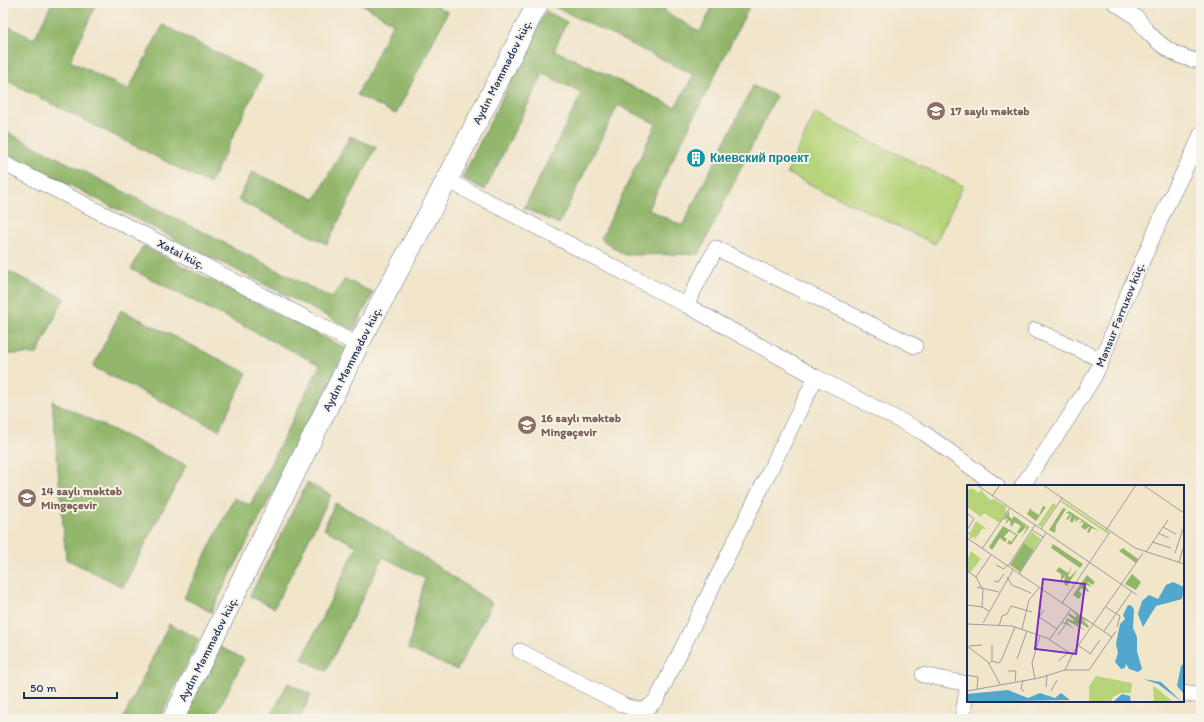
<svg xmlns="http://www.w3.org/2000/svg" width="1204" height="722" viewBox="0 0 1204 722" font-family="Itim,sans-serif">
<rect width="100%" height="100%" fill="#f7f3e8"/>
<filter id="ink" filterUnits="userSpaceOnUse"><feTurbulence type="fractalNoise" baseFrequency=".025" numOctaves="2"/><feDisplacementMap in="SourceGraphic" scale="8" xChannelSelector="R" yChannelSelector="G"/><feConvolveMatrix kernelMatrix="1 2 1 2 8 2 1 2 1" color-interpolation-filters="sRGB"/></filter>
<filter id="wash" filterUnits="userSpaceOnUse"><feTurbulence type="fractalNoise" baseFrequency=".012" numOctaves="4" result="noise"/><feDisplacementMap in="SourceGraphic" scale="16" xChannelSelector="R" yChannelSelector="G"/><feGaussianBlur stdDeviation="0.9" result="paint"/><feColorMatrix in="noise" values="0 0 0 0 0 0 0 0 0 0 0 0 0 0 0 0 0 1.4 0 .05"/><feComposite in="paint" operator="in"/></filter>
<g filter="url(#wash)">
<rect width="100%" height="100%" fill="#f1e5ca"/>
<path fill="#b8d47a" stroke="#6a826c" d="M 815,114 L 963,186 L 935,244 L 787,173 Z"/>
<path fill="#92b66a" stroke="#567264" d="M 52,3 L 97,3 L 70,61 L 128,90 L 163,25 L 262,76 L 210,184 L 3,79 L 3,24 L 34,39 Z
M 360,3 L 429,3 L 448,12 L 396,114 L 357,95 L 393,23 Z
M 550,3 L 668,3 L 664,11 L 700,32 L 714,3 L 751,3 L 648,209 L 682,226 L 753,86 L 776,96 L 699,254 L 625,255 L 601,239 L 656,124 L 618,105 L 559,224 L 524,208 L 582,93 L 543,74 L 485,190 L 462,178 L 546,11 L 567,22 L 554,50 L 675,107 L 694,75 L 549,4 Z
M 3,130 L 332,298 L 345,279 L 373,293 L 354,330 L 3,151 Z
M 350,136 L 376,147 L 327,244 L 238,200 L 252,172 L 315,199 Z
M 143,246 L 347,349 L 211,612 L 184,598 L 234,498 L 250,505 L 320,365 L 131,269 Z
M 3,269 L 64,298 L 37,354 L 3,354 Z
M 121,310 L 247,373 L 219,430 L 93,367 Z
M 52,401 L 186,465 L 123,587 L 66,559 Z
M 307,483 L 331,495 L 274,608 L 250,596 Z
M 335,503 L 371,522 L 492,603 L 457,670 L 408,649 L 425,578 L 383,557 L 326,671 L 302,659 L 357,546 L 324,529 Z
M 169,624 L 199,639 L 159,719 L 123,719 Z
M 220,647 L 244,659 L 214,719 L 184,719 Z
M 288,683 L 311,695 L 299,719 L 269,719 Z"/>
</g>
<g filter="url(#ink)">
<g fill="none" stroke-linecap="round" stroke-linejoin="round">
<defs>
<path id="street" d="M 1115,3 C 1123,8 1131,13 1138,19 C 1142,24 1145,30 1150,34 C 1163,48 1181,59 1201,61
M 3,163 L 188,257 L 358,345
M 447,180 L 686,305 L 816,377 L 924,433 L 997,486
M 686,305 L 716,248 L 915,346
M 1035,330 L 1102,360
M 1022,486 L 1067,420 L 1094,377 L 1102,360 L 1125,300 L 1166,207 L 1194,151 L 1201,134
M 520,651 L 623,705 C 640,711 645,713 657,699 L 816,377
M 923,675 L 968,684
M 1183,693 L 1201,696
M 962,719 L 968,684"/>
<path id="secondary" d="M 173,719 L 358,345 L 447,180 L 538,3"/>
</defs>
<use href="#street" stroke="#666f84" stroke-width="16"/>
<use href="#secondary" stroke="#666f84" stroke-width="22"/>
<use href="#street" stroke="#fff" stroke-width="15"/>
<use href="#secondary" stroke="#fff" stroke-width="21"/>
</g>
</g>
<defs>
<symbol id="school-disc" viewBox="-11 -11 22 22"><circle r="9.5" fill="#8d6e63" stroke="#f7f3e8"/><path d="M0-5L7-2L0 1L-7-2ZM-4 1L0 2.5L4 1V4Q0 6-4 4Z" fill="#fff"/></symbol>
<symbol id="building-disc" viewBox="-11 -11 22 22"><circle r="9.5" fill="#0f9aa8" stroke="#f7f3e8"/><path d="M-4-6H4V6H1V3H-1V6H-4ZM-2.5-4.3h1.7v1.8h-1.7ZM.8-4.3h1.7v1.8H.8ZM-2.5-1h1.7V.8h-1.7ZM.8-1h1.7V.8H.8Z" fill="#fff"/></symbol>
</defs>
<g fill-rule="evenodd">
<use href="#school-disc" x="925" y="100" width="22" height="22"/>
<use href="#building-disc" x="685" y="147" width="22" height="22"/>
<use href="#school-disc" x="516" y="414" width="22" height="22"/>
<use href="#school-disc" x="16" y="487" width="22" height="22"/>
</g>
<g text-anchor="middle" stroke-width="4" stroke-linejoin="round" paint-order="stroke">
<g font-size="12" fill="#1b2f5e" stroke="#f7f3e8">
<text transform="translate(502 72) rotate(-63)" y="4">Aydın Məmmədov küç.</text>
<text transform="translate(181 254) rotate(27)" y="4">Xətai küç.</text>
<text transform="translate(1120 315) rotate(-68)" y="4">Mənsur Fərruxov küç.</text>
<text transform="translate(352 359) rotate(-63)" y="4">Aydın Məmmədov küç.</text>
<text transform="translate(208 649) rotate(-63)" y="4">Aydın Məmmədov küç.</text>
</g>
<g font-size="12" font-weight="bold" fill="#785e54" stroke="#f7f3e8" text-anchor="start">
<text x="950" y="115">17 saylı məktəb</text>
<text x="541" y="422">16 saylı məktəb<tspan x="541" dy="14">Mingəçevir</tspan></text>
<text x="41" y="495">14 saylı məktəb<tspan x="41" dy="14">Mingəçevir</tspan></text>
</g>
<g font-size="12" font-weight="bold" fill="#0d838f" stroke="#f7f3e8" text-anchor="start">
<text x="710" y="162">Киевский проект</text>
</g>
</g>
<g transform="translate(967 485)">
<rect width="217" height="217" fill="#f1e5ca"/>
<path d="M 0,3 L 3,5 L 5,3 L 12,8 L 14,5 L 23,15 L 27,14 L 40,22 L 38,25 L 40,27 L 33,38 L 17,28 L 14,32 L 0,22 ZM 95,15 L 142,47 L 141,49 L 94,17 ZM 86,18 L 89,20 L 74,42 L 71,40 ZM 9,36 L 20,44 L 15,44 L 7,56 L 8,51 L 4,54 L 0,46 L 3,48 ZM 65,47 L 74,54 L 67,65 L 57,58 ZM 4,66 L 14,74 L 3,88 L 0,85 L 0,75 ZM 129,191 L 165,198 L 164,208 L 153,208 L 146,212 L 144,217 L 122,217 L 122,201 ZM 186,201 L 191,204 L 206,217 L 187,217 Z" fill="#b8d47a"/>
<path d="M 76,21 L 79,22 L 69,36 L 60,29 L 64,22 L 64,25 L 72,30 ZM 96,23 L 99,24 L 89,40 L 88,48 L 82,45 ZM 42,26 L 42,31 L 45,34 L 47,31 L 62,42 L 55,52 L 60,42 L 50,35 L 59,42 L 52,49 L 50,47 L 54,41 L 48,37 L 44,42 L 43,35 L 38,39 L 41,33 L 36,35 ZM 102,26 L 132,46 L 125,43 L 122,48 L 120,47 L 123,41 L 118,45 L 114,42 L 117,37 L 111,38 L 115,36 L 112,34 L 108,37 L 109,32 L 105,38 L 103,36 L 105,29 L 101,35 L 99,34 L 103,29 L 99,28 ZM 36,41 L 51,50 L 44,60 L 40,58 L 42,55 L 44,57 L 49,50 L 42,46 L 37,52 L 40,54 L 38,57 L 33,53 L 25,65 L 22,62 ZM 57,58 L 67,65 L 53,87 L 43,80 ZM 86,59 L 116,79 L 113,83 L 84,63 ZM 156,63 L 171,74 L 169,78 L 152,66 ZM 105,81 L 101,91 L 103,92 L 111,84 L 100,101 L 97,99 L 98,90 L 94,97 L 94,89 L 89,86 L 92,82 L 101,88 ZM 165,89 L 174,97 L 169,105 L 158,99 ZM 120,90 L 128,97 L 126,100 L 119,96 L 125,102 L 117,99 L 122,106 L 121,107 L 114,103 L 112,106 L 115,109 L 112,114 L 106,110 ZM 104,125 L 124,138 L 115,134 L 122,141 L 121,143 L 113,138 L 111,140 L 119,146 L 101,136 L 100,137 L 107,144 L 98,138 L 100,133 L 106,136 L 107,135 L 101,130 L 102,128 L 108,132 L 110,131 Z" fill="#92b66a"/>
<path d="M 206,97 L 217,102 L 215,114 L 189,121 L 176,142 L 171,129 L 175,116 L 182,110 L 191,114 L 199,100 ZM 161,120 L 165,121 L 167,125 L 166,143 L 170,152 L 170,166 L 175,184 L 171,187 L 162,184 L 159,179 L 158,183 L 154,184 L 148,177 L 151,168 L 149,159 L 153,139 L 158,134 L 156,130 ZM 217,178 L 217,209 L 210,201 L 214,181 ZM 176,194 L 194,197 L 215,217 L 191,199 ZM 41,205 L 61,213 L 73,208 L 88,213 L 94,208 L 103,215 L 0,217 L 0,209 ZM 155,209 L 163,211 L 164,217 L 146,217 Z" fill="#51a7ce"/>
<path fill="none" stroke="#9b9c9f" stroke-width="1" d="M 10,0 L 170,110M 76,0 L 168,63 L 217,79M 176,0 L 217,28M 25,11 L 33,0M 0,28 L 7,34 L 0,45M 196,42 L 209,49M 74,44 L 95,13M 65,45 L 76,52M 139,45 L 169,0M 191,48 L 202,53M 0,53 L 145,152M 185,57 L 204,63M 15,64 L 43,23M 179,67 L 201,35M 208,68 L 216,44M 212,77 L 217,60M 29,80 L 37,84 L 40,80M 41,81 L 68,40M 0,86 L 9,92 L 24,70M 52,89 L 79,48M 9,92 L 16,105 L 15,122 L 22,126M 40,92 L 45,100 L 64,108M 27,96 L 31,97 L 37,89M 10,102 L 32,107M 95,118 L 143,47M 0,120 L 15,122M 139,122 L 153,131 L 150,142M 77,125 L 72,132 L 90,144M 16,138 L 46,85M 0,139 L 45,141 L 80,153 L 106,170M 32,141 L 35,131 L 40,129 L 44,121 L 65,127M 55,144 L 62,115 L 72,103M 137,146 L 165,106M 91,150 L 99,139 L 95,137M 82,155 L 104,124M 25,160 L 25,176M 0,161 L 21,177 L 33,199M 2,161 L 15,160M 112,161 L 124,169M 123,169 L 133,155M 50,174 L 60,146M 91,176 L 101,168M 22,179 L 25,176 L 31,178 L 34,176 L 48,142M 98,185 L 106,168 L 176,68M 41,186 L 49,186 L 48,196M 0,190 L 11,192 L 10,204M 68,194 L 65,178 L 73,151M 56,195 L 54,204 L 57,206M 79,202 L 80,190M 0,206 L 72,193 L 98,185 L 122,185 L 149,146M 84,206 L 90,195"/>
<path fill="#7b2cbf" fill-opacity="0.15" stroke="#7b2cbf" stroke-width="2" d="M 76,94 L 118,99 L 109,169 L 68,164 Z"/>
<rect width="217" height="217" fill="none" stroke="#1b2f5e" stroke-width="2"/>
</g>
<rect width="1204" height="722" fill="none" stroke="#f7f3e8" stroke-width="16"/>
<path d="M24 692v6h93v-6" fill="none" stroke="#1b2f5e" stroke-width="2"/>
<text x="30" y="692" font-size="12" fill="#1b2f5e" stroke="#f7f3e8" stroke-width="3" paint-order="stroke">50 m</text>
</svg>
